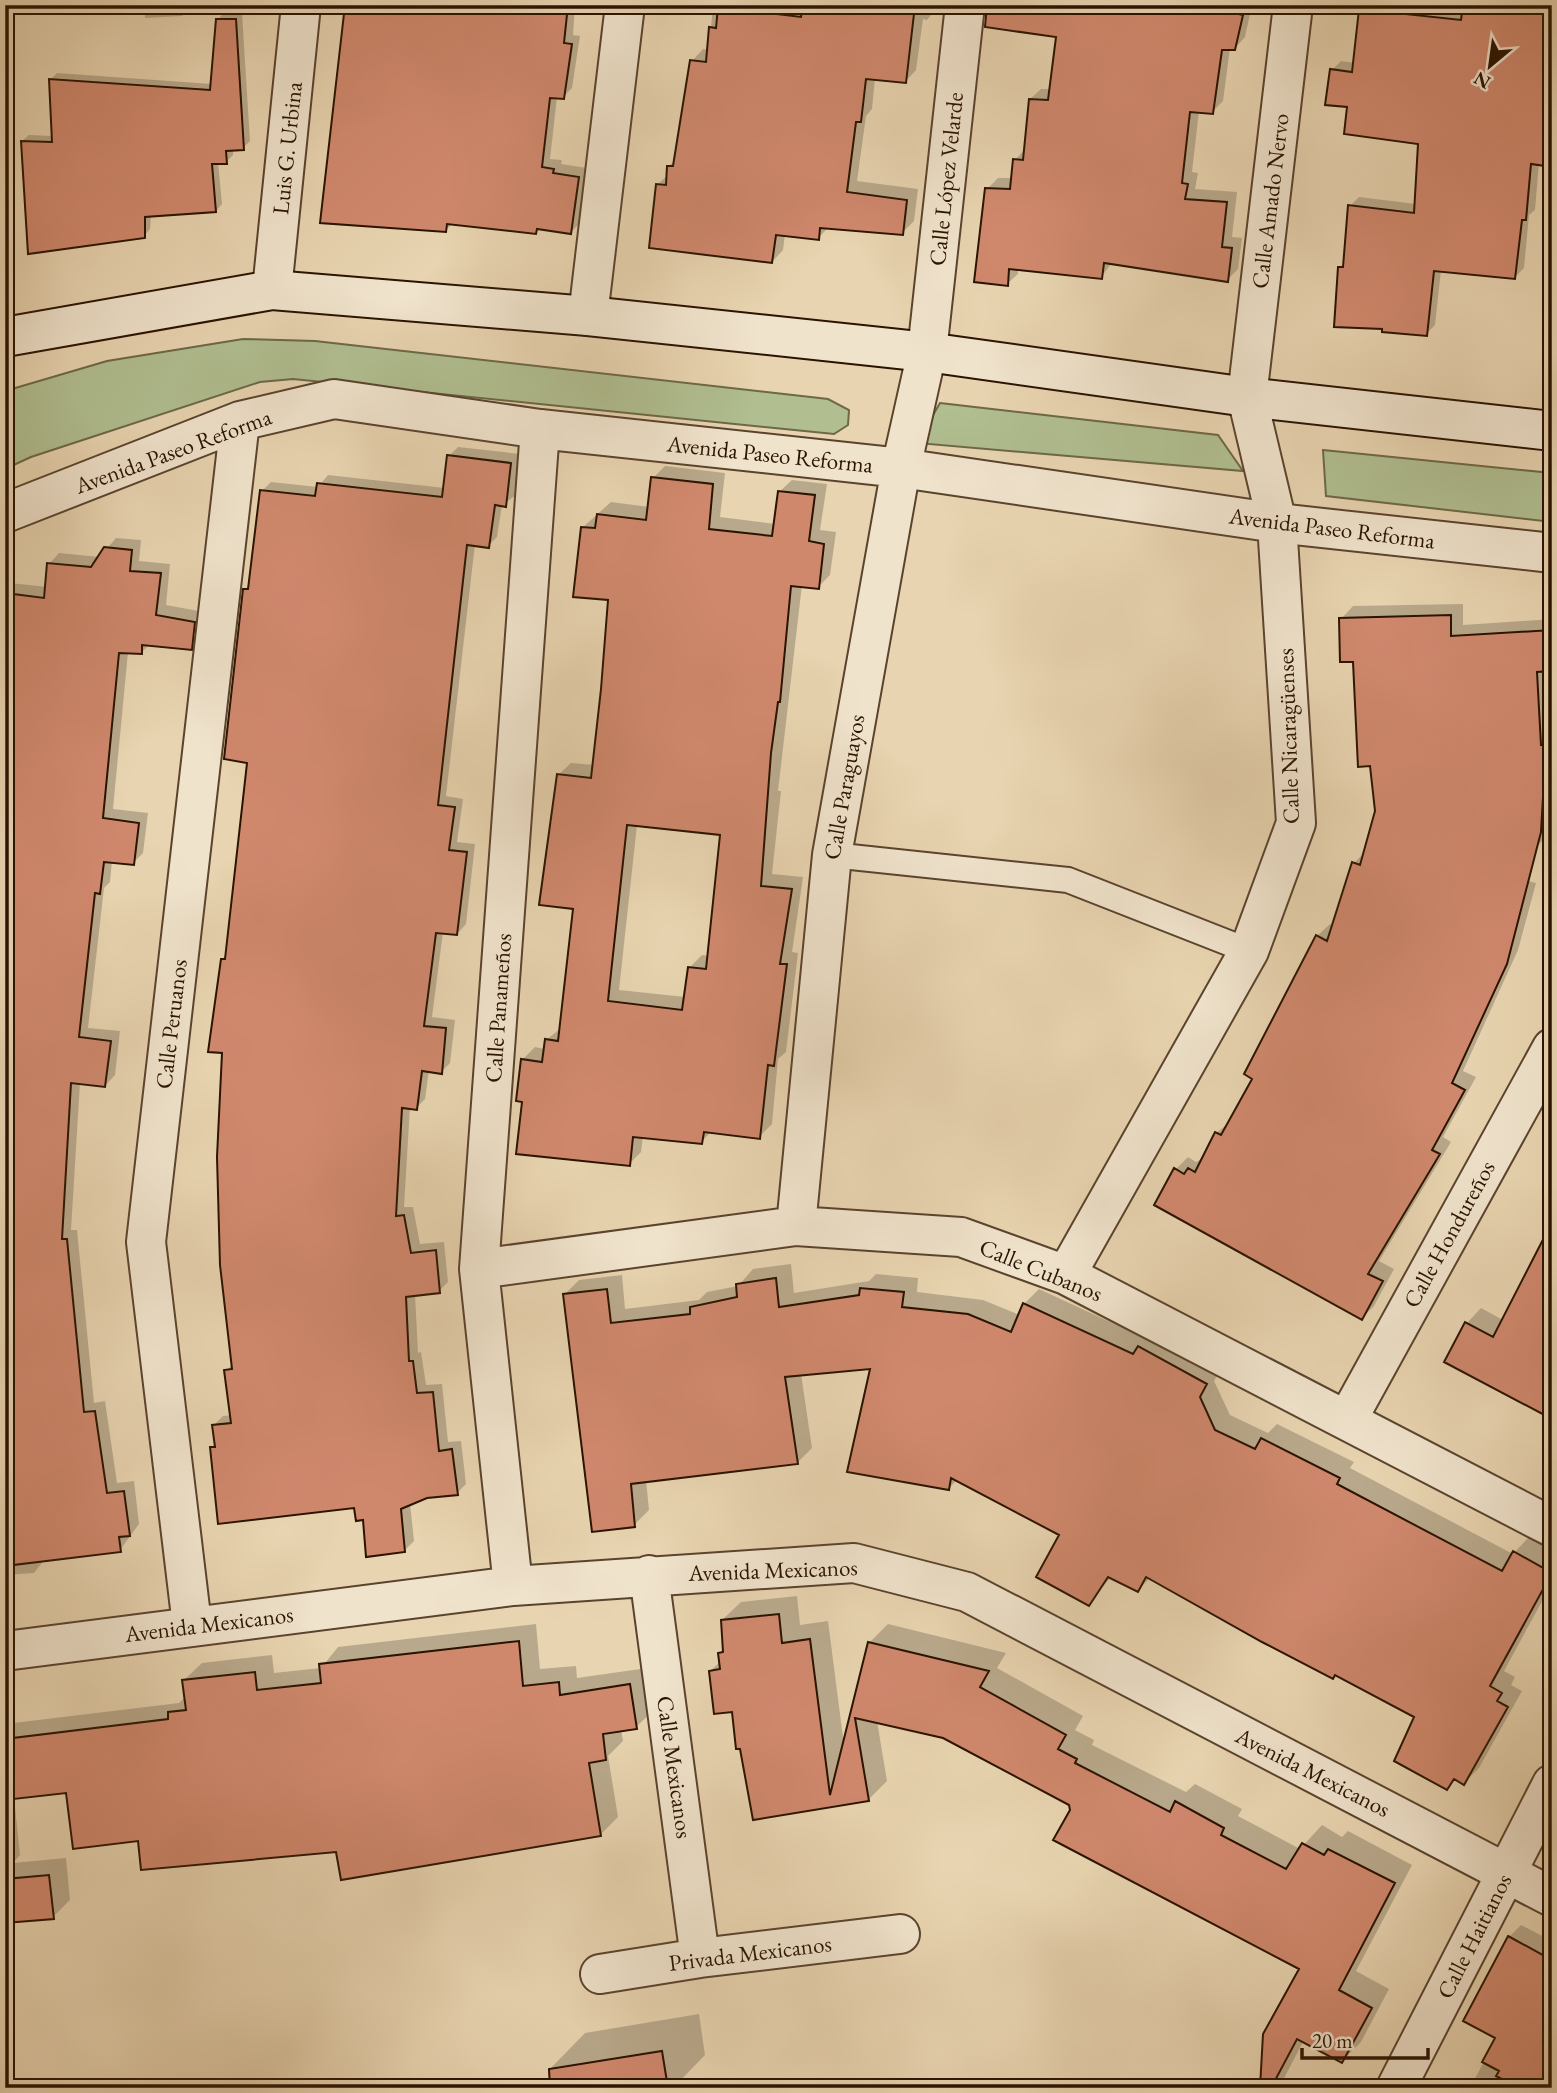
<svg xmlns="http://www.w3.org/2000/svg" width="1557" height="2093" viewBox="0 0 1557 2093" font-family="'EB Garamond',serif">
<rect width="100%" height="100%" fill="#e8d4b0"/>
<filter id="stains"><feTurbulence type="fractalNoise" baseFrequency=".00286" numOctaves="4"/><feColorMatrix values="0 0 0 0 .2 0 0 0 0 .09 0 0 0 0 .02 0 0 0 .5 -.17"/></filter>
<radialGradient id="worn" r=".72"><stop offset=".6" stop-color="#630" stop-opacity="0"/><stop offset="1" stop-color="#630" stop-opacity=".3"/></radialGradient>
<path fill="#b0be90" stroke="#6d6848" stroke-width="2" d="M 243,339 L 315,341 L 828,399 L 849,410 L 848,425 L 834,434 L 293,379 L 260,382 L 31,457 L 5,469 L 5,391 L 107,361 Z
M 940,403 L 1218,435 L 1243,471 L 917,443 Z
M 1323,450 L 1552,473 L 1552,522 L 1326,496 Z"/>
<path fill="#0003" fill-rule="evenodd" d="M 95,5 L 192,5 L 192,7 L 182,16 L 145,18 L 145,8 Z
M 345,5 L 575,5 L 573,35 L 580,36 L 572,88 L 563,97 L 557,97 L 550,159 L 562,160 L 561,164 L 587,168 L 580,223 L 571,232 L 540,228 L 536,232 L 454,222 L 446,230 Z
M 713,5 L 939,5 L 927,20 L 923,19 L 916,70 L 905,82 L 875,78 L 872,109 L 866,116 L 857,181 L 918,189 L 914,221 L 902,233 L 829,227 L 818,238 L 785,234 L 783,250 L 772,262 L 657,185 L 669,174 L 669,166 L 676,160 L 692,61 L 703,49 L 709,50 Z
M 1040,5 L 1252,5 L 1245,37 L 1235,48 L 1230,48 L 1223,101 L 1212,112 L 1199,111 L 1192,172 L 1198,173 L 1195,189 L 1237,192 L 1232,237 L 1242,238 L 1238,269 L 1227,280 L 1112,263 L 1101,277 L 1018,268 L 1018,274 L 1007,284 L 987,189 L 998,178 L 1013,178 L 1015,160 L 1025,149 L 1030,99 L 1041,89 L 1051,89 L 1058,35 Z
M 1365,5 L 1410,5 L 1464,12 L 1539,163 L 1535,210 L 1529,215 L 1524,268 L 1515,277 L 1441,270 L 1435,325 L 1426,334 L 1340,268 L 1345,262 L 1350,206 L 1359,197 L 1416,204 L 1420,143 L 1349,106 L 1332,70 L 1341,61 L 1355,63 L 1361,9 Z
M 224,13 L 242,13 L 250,141 L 243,148 L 233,149 L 233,155 L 226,162 L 218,162 L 222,204 L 216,211 L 151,215 L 150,229 L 144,236 L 22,141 L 29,135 L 53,136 L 50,80 L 57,73 L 212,84 L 217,20 Z
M 458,447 L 520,454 L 515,496 L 502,505 L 497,537 L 488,546 L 475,544 L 446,796 L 463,799 L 457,842 L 475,844 L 466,924 L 457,934 L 443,932 L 432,1017 L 455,1020 L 450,1063 L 441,1072 L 429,1070 L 425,1099 L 416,1108 L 410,1107 L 404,1207 L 413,1207 L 420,1244 L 444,1242 L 448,1282 L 439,1291 L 415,1294 L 418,1353 L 421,1352 L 426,1385 L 442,1384 L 448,1442 L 461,1441 L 466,1484 L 457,1493 L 427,1496 L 410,1503 L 414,1541 L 405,1550 L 365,1518 L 356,1507 L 211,1448 L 216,1443 L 214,1425 L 223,1416 L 232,1415 L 226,1371 L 233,1364 L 222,959 L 227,955 L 249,762 L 245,589 L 251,584 L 262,491 L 271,482 L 318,487 L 328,475 L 445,488 L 449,456 Z
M 665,466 L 725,473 L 720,517 L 775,524 L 779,492 L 792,480 L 827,484 L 820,530 L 836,532 L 830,575 L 818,587 L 802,585 L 778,791 L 781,791 L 772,874 L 803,877 L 792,952 L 798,953 L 786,1052 L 778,1059 L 772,1124 L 759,1137 L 712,1131 L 701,1142 L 643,1136 L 641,1152 L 629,1164 L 524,1101 L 522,1060 L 535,1047 L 545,1049 L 546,1040 L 561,1028 L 575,908 L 558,775 L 571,763 L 595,765 L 610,599 L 582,528 L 611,502 L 649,507 L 653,478 ZM 637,825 L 722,833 L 709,956 L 702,955 L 689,968 L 685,997 L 619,990 Z
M 116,538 L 141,540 L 139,561 L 170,564 L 166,605 L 204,612 L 201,638 L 191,648 L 150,644 L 141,653 L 128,652 L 113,809 L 148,813 L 143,853 L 133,863 L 112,861 L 110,882 L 104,888 L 88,1028 L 120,1031 L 115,1075 L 105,1086 L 80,1083 L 71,1230 L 77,1230 L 94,1403 L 105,1401 L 117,1483 L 134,1481 L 139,1524 L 120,1550 L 44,1560 L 34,1573 L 5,1575 L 5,588 L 10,583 L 47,587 L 49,564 L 59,553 L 100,557 Z
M 1463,604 L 1463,625 L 1552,619 L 1552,670 L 1549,670 L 1552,820 L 1548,835 L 1536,847 L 1443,859 L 1536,883 L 1518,950 L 1463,1071 L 1476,1077 L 1443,1137 L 1451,1142 L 1379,1261 L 1394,1269 L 1374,1306 L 1362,1318 L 1176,1169 L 1188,1157 L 1196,1162 L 1204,1158 L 1216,1133 L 1230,1122 L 1255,1078 L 1317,936 L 1330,924 L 1334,926 L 1354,863 L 1365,852 L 1376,812 L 1354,660 L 1341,619 L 1353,606 Z
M 1552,1165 L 1552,1187 L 1542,1181 Z
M 791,1264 L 794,1293 L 869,1281 L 876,1274 L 918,1278 L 917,1292 L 983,1300 L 1020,1315 L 1024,1304 L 1039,1289 L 1147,1339 L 1154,1332 L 1221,1369 L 1214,1381 L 1230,1415 L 1268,1433 L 1277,1424 L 1354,1462 L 1350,1468 L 1513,1554 L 1529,1537 L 1552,1550 L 1552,1583 L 1504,1671 L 1515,1677 L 1511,1685 L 1522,1691 L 1479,1768 L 1464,1783 L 1456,1779 L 1447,1788 L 1416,1717 L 1150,1578 L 1138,1590 L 1111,1577 L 1089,1603 L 1061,1534 L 957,1480 L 949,1488 L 873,1367 L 801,1374 L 812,1448 L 797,1463 L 646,1480 L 649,1510 L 634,1525 L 564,1295 L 579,1280 L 622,1275 L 625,1309 L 699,1300 L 707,1292 L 738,1286 L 753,1269 Z
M 1481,1308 L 1503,1320 L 1552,1418 L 1467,1323 Z
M 797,1596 L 800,1625 L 828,1621 L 844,1745 L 869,1643 L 888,1624 L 1006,1653 L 997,1668 L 1083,1716 L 1075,1730 L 1094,1740 L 1092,1745 L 1186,1792 L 1195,1784 L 1242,1809 L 1238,1816 L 1300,1849 L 1322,1825 L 1342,1837 L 1348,1831 L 1412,1865 L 1356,1971 L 1389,1989 L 1361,2042 L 1342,2061 L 1304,2040 L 1279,2088 L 1262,2088 L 1301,1968 L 1071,1810 L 1070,1804 L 943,1737 L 877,1721 L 887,1781 L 869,1799 L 754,1818 L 734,1710 L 710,1671 L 721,1661 L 720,1653 L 724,1649 L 722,1620 L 741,1602 Z
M 536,1624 L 540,1669 L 576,1666 L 577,1678 L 647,1668 L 654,1710 L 636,1727 L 621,1730 L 623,1741 L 608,1756 L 618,1817 L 600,1835 L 337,1850 L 140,1839 L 68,1791 L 14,1797 L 20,1855 L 13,1863 L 66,1858 L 70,1900 L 53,1917 L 5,1922 L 5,1724 L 179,1703 L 186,1696 L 184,1680 L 202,1663 L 272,1655 L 274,1673 L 321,1668 L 338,1647 Z
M 1521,1925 L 1552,1941 L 1552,2088 L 1470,2088 L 1497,2037 L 1465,2020 L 1509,1937 Z
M 699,2014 L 705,2055 L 673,2088 L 551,2088 L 548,2071 L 585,2033 Z"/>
<path fill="#d0886d" stroke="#2a1301" stroke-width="2" fill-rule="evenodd" d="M 345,5 L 568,5 L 564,43 L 572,44 L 564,99 L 550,98 L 542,167 L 554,169 L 553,173 L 579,177 L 571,234 L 537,229 L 536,234 L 447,224 L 446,232 L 320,223 Z
M 803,5 L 915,5 L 906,83 L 866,79 L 861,122 L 856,122 L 847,192 L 907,200 L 903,235 L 820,228 L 819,240 L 776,235 L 772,263 L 649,248 L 656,184 L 666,185 L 667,166 L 673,166 L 690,60 L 706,62 L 709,27 L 716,28 L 718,7 L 801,17 Z
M 987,5 L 1198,5 L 1243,15 L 1235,50 L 1222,50 L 1213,114 L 1190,112 L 1182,183 L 1188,184 L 1185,199 L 1227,202 L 1222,247 L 1232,248 L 1228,282 L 1104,263 L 1102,279 L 1009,269 L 1008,286 L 974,282 L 985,188 L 1010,189 L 1013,159 L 1023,160 L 1029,99 L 1048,100 L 1056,37 L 985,27 Z
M 1463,5 L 1552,5 L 1552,167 L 1531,164 L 1526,220 L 1522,220 L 1515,279 L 1434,271 L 1427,336 L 1382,332 L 1382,329 L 1334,327 L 1338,267 L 1343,267 L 1348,205 L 1414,213 L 1418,144 L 1344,134 L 1347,107 L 1325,105 L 1330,69 L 1352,72 L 1359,9 L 1461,20 Z
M 216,19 L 236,19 L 244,150 L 226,151 L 227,164 L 212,164 L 216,212 L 145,217 L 145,238 L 28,254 L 21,141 L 52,142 L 49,79 L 210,90 Z
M 447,455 L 511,463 L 506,507 L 495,505 L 489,548 L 467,545 L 438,805 L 455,807 L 449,850 L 467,852 L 457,935 L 436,933 L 424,1026 L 446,1028 L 442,1074 L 422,1071 L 417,1110 L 402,1108 L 396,1216 L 404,1215 L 411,1253 L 436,1250 L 440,1293 L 406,1297 L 409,1361 L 413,1361 L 417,1393 L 433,1392 L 439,1451 L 452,1449 L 458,1495 L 427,1498 L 401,1509 L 405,1552 L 366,1557 L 363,1520 L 356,1521 L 354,1508 L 218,1524 L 210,1447 L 215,1447 L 212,1425 L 231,1423 L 224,1370 L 232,1369 L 220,1265 L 217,1157 L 222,1053 L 208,1052 L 221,959 L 225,959 L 247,763 L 224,759 L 243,589 L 248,589 L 260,490 L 315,496 L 317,483 L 442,497 Z
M 651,477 L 713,484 L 709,529 L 772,536 L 778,491 L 815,495 L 809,541 L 824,544 L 819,589 L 791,586 L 780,702 L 778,702 L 771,753 L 761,886 L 792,889 L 780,964 L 787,964 L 774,1066 L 768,1065 L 760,1139 L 704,1132 L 702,1144 L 633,1137 L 630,1166 L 516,1154 L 522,1102 L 516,1101 L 521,1059 L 542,1062 L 545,1039 L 558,1041 L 573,909 L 539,905 L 557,774 L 591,778 L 601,689 L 608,600 L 573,597 L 581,527 L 595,528 L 597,514 L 646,520 ZM 627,825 L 720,835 L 706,969 L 688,967 L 682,1010 L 608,1001 Z
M 104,547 L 132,550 L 130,571 L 161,573 L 156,615 L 195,622 L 192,650 L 142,645 L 142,654 L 119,653 L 103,818 L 139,823 L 134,865 L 104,862 L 100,894 L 95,893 L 79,1037 L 111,1041 L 105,1087 L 71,1083 L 62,1239 L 67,1239 L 84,1412 L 95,1411 L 107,1493 L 124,1491 L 130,1536 L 119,1537 L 121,1552 L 13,1565 L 13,1559 L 5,1560 L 5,593 L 44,598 L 47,563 L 91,567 Z
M 1451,615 L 1451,636 L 1552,630 L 1552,671 L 1537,672 L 1541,745 L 1546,745 L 1541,832 L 1507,964 L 1452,1083 L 1465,1090 L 1432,1150 L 1440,1154 L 1368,1274 L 1383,1281 L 1362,1320 L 1154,1205 L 1174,1168 L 1184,1174 L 1188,1168 L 1195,1172 L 1215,1132 L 1221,1135 L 1252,1079 L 1244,1074 L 1316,935 L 1327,941 L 1352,862 L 1360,865 L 1375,811 L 1370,766 L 1358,767 L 1353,662 L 1340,662 L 1339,618 Z
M 1552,1222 L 1552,1419 L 1444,1362 L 1465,1322 L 1493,1337 Z
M 776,1278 L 779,1307 L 859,1295 L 860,1288 L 904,1292 L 902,1307 L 968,1314 L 1011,1332 L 1023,1303 L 1133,1354 L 1138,1346 L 1207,1384 L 1200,1397 L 1215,1430 L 1255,1449 L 1261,1438 L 1340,1478 L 1337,1484 L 1502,1571 L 1513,1551 L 1552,1573 L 1490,1686 L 1502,1693 L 1497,1701 L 1508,1707 L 1464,1785 L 1454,1779 L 1447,1790 L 1394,1761 L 1414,1717 L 1335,1675 L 1333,1679 L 1262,1642 L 1146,1577 L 1138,1592 L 1108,1577 L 1089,1606 L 1036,1577 L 1059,1535 L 951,1478 L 949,1490 L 847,1472 L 870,1369 L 785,1377 L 798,1464 L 631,1484 L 635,1527 L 592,1532 L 563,1294 L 607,1289 L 611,1323 L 690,1314 L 690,1307 L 737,1297 L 736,1284 Z
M 779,1614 L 782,1643 L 810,1639 L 830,1795 L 868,1642 L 989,1671 L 980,1687 L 1066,1735 L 1058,1749 L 1077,1759 L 1075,1763 L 1170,1812 L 1175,1801 L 1224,1828 L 1221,1835 L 1286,1869 L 1302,1843 L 1324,1855 L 1328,1849 L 1395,1883 L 1339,1990 L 1372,2008 L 1342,2063 L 1297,2039 L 1271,2088 L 1260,2088 L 1263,2034 L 1299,1969 L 1053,1840 L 1070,1810 L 1069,1805 L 943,1738 L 855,1718 L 869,1801 L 753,1820 L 740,1749 L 736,1749 L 732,1712 L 714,1714 L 709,1671 L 720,1669 L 718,1653 L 723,1652 L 721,1620 Z
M 519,1641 L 523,1686 L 559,1682 L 560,1695 L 630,1684 L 637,1729 L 603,1734 L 606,1760 L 589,1763 L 601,1836 L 341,1880 L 336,1852 L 141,1870 L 138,1841 L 73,1849 L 66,1793 L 5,1800 L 5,1739 L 168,1719 L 168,1712 L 186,1710 L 182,1680 L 255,1672 L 257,1690 L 321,1683 L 319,1664 Z
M 49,1875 L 54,1919 L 5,1923 L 5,1879 Z
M 1508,1936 L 1552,1960 L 1552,2021 L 1543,2040 L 1552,2045 L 1552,2088 L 1519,2088 L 1496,2076 L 1499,2071 L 1482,2062 L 1495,2038 L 1463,2021 Z
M 662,2051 L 668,2088 L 550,2088 L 549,2069 Z"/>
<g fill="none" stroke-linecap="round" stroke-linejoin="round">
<defs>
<path id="service" d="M 832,855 L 1068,880 L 1249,951"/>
<path id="minor" d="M 272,290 L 301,5
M 588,316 L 625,5
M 5,513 L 240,421 L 334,399 L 540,429 L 901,468 L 1277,523 L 1552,553
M 796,1226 L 832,855 L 901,468 L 927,352 L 965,5
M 479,1269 L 796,1226 L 961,1237 L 1066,1275 L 1552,1527
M 1066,1275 L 1249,951 L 1296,823 L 1277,523 L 1247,397 L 1293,5
M 1347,1420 L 1552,1048
M 649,1575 L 700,1958
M 513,1586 L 479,1269 L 540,429
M 192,1625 L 146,1242 L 240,421
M 5,1651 L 513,1586 L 854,1563 L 967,1592 L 1552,1897
M 600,1974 L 700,1958 L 900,1934"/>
<path id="tertiary" d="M 1396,2088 L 1552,1784"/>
<path id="secondary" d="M 5,337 L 272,290 L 588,316 L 927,352 L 1247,397 L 1552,431"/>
</defs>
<use href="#service" stroke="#5a432d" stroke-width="28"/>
<use href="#minor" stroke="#5a432d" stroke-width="42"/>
<use href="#tertiary" stroke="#5a432d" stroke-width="42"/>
<use href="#secondary" stroke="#2a1301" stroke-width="42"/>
<use href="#service" stroke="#f0e3cc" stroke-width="24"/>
<use href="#minor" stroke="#f0e3cc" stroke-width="38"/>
<use href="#tertiary" stroke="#f0e3cc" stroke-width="38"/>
<use href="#secondary" stroke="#f0e3cc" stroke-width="38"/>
</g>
<g text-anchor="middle" stroke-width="5" stroke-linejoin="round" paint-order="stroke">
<g font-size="23" fill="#2a1301" stroke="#f0e3cc">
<text transform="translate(287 148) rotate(-84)" y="8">Luis G. Urbina</text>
<text transform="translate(946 179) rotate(-84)" y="8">Calle López Velarde</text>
<text transform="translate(1270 201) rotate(-83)" y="8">Calle Amado Nervo</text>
<text transform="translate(173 451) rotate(-20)" y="8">Avenida Paseo Reforma</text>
<text transform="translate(770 454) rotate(6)" y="8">Avenida Paseo Reforma</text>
<text transform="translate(1332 528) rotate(7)" y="8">Avenida Paseo Reforma</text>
<text transform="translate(1288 736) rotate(-92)" y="8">Calle Nicaragüenses</text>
<text transform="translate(844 787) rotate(-80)" y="8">Calle Paraguayos</text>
<text transform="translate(498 1008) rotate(-86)" y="8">Calle Panameños</text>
<text transform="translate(171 1024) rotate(-83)" y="8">Calle Peruanos</text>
<text transform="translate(1449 1234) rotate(-61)" y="8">Calle Hondureños</text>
<text transform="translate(1041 1270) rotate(22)" y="8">Calle Cubanos</text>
<text transform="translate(773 1570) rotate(-2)" y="8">Avenida Mexicanos</text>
<text transform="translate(209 1624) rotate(-7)" y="8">Avenida Mexicanos</text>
<text transform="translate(675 1767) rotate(82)" y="8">Calle Mexicanos</text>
<text transform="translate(1313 1772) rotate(27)" y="8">Avenida Mexicanos</text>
<text transform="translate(1474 1936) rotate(-63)" y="8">Calle Haitianos</text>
<text transform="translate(750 1953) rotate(-7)" y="8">Privada Mexicanos</text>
</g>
</g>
<rect width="1557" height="2093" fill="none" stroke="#e8d4b0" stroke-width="28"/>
<rect x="7" y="7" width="1543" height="2079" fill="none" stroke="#2a1301" stroke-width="3.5"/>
<rect x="14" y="14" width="1529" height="2065" fill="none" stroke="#2a1301" stroke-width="2"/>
<g transform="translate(1490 66) rotate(209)" stroke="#f0e3cc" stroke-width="5" paint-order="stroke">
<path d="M0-5L12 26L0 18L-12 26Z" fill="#2a1301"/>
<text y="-10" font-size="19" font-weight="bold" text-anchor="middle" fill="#2a1301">N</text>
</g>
<path d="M1302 2048v10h126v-10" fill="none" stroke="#2a1301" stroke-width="3.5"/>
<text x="1312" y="2048" font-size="21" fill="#2a1301" stroke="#f0e3cc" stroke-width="5" paint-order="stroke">20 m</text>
<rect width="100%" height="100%" filter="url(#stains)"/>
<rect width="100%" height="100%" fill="url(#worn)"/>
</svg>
